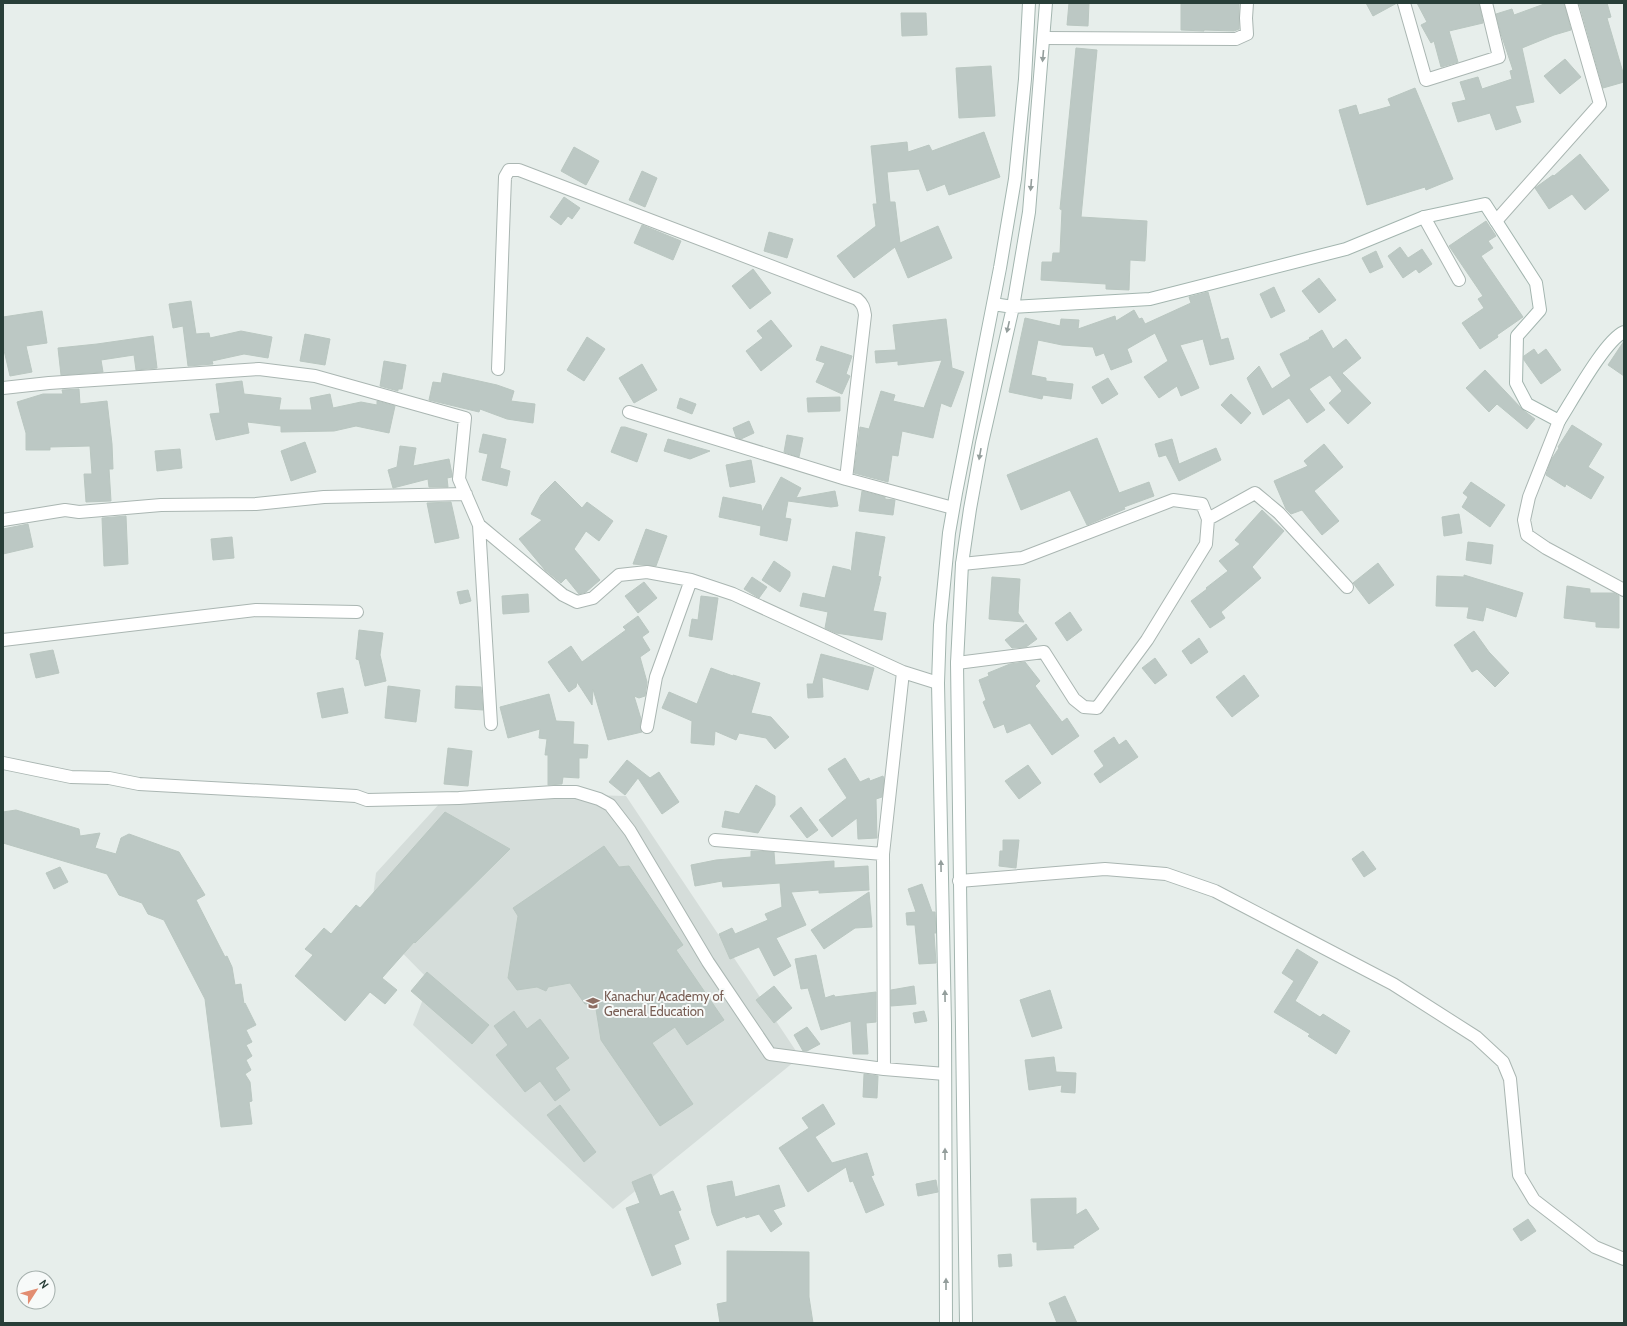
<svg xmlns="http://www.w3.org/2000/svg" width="1627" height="1326" viewBox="0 0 1627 1326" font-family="Cabin,sans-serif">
<rect width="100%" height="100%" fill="#e7eeeb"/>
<path fill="#d5ddda" d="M 451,791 L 626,796 L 800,1057 L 613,1209 L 413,1025 L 430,981 L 370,920 L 376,873 Z"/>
<path fill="#bcc8c4" stroke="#bac7c1" d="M 1069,3 L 1089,3 L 1088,26 L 1067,25 Z
M 1181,3 L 1239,3 L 1239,29 L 1234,31 L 1204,30 L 1204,31 L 1181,30 Z
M 1366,3 L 1397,3 L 1373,16 Z
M 1417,3 L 1479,3 L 1483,23 L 1449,31 L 1458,62 L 1441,67 L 1434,41 L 1431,43 L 1421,25 L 1427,22 Z
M 1547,3 L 1564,3 L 1571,30 L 1554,35 L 1522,48 L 1534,102 L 1515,106 L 1521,122 L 1496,130 L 1490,113 L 1458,122 L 1452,103 L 1466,100 L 1460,82 L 1478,77 L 1482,89 L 1512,79 L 1510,71 L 1513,70 L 1501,34 L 1496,14 L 1512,9 L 1514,15 Z
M 1579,3 L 1607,3 L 1611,17 L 1607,18 L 1624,76 L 1624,82 L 1603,88 Z
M 901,13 L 926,13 L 927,35 L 902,36 Z
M 1076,48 L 1097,50 L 1081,217 L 1147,221 L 1145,261 L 1130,260 L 1129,290 L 1106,289 L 1106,284 L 1041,280 L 1042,262 L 1052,262 L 1053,253 L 1060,253 L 1062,210 L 1060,209 Z
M 1565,59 L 1581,77 L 1560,94 L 1544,76 Z
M 991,66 L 995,116 L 959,118 L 956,68 Z
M 1415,88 L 1453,179 L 1426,190 L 1425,187 L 1367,205 L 1339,110 L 1356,105 L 1359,115 L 1391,106 L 1388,99 Z
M 984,132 L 1000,177 L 949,195 L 945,184 L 927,191 L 919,169 L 887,172 L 890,202 L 895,202 L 900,243 L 938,226 L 952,258 L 908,278 L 895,247 L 854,278 L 837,256 L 876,226 L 873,204 L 877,204 L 871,146 L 907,142 L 908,152 L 929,145 L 932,151 Z
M 574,147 L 599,161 L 586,185 L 561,171 Z
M 1580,154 L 1609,190 L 1585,210 L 1572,194 L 1549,209 L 1535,188 L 1553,175 L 1554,176 Z
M 642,171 L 657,178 L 645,207 L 629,200 Z
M 564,197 L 580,208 L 572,219 L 568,216 L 561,225 L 550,217 Z
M 1486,221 L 1496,236 L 1488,241 L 1493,248 L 1481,256 L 1523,317 L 1497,335 L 1498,337 L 1480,349 L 1462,323 L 1484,308 L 1478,299 L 1483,296 L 1449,246 Z
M 642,225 L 681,241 L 673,260 L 634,243 Z
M 769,232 L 793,239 L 787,258 L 764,251 Z
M 1400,247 L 1408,258 L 1422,249 L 1432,264 L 1419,273 L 1416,269 L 1403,278 L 1388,256 Z
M 1376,251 L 1383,267 L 1370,273 L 1362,258 Z
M 753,269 L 771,293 L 750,309 L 732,286 Z
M 1319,278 L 1336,300 L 1319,313 L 1302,291 Z
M 1274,287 L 1285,311 L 1271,318 L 1260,294 Z
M 1208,292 L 1221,340 L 1228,338 L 1234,359 L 1210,365 L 1203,339 L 1180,345 L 1199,388 L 1181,396 L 1177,386 L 1159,398 L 1144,377 L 1168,361 L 1155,333 L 1127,349 L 1132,362 L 1111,370 L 1104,353 L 1096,356 L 1093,347 L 1062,345 L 1038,340 L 1031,375 L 1046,378 L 1046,381 L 1073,384 L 1071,399 L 1043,395 L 1042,399 L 1009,392 L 1025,318 L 1060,326 L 1061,319 L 1079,320 L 1078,329 L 1115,316 L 1116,321 L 1134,310 L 1139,319 L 1142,318 L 1145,324 L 1191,303 L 1189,297 Z
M 191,301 L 196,334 L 209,333 L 210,338 L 241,331 L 272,337 L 268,358 L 244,354 L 212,361 L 213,364 L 188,366 L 183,326 L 173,328 L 169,304 Z
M 42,311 L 47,343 L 26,346 L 32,372 L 10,376 L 3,346 L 3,317 Z
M 946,319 L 952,368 L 964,372 L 951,407 L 941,403 L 933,438 L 902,431 L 898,456 L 892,455 L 888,482 L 854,473 L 860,427 L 869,429 L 881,391 L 895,395 L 893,401 L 924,408 L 942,360 L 898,365 L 898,361 L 876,363 L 875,351 L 896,350 L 893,325 Z
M 771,320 L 792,346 L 761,371 L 746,351 L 763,338 L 757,331 Z
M 1322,330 L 1333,349 L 1346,339 L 1361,358 L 1342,373 L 1371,403 L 1348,424 L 1329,403 L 1342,391 L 1330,375 L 1309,389 L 1325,410 L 1307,423 L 1289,398 L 1263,415 L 1247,378 L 1259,366 L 1272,389 L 1291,376 L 1280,354 L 1310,339 L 1309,338 Z
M 305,334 L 330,339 L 325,365 L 300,361 Z
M 153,336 L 157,368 L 136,370 L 134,355 L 101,360 L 103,372 L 61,375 L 58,348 L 97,344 Z
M 587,337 L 605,349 L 584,381 L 567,370 Z
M 1624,341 L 1624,376 L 1608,365 Z
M 821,346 L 852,356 L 846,374 L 850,376 L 842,394 L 816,382 L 825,363 L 816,360 Z
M 1534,349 L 1538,355 L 1546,349 L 1561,370 L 1541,384 L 1524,360 L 1524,356 Z
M 384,361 L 406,365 L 402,389 L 398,389 L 398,391 L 380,386 Z
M 642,364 L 657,390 L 634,403 L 619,378 Z
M 1485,370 L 1523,410 L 1535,419 L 1527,429 L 1497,404 L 1489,412 L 1466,388 Z
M 443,373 L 497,385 L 514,391 L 511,401 L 535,404 L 533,423 L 507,419 L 480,409 L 479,412 L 429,400 L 433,382 L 441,383 Z
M 1108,378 L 1118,394 L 1102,404 L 1092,387 Z
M 242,381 L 244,394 L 281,398 L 279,410 L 312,410 L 310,398 L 330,394 L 333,408 L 361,402 L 377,405 L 377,401 L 395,406 L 389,433 L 356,426 L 334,431 L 281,432 L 281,426 L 247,422 L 249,433 L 216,440 L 210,414 L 220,413 L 216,384 Z
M 79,389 L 80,404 L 107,401 L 112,444 L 113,469 L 109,469 L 111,501 L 86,502 L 84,474 L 92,474 L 90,446 L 50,447 L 50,450 L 26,450 L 26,433 L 17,402 L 43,394 L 63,394 L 62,390 Z
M 1231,394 L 1251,413 L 1241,424 L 1221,405 Z
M 840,397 L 840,411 L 808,412 L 807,398 Z
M 680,398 L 696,404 L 692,414 L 677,408 Z
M 749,421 L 754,433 L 741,439 L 736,437 L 733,428 Z
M 1572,425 L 1602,444 L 1588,467 L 1604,477 L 1591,499 L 1566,484 L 1565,487 L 1546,475 L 1551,460 L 1559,448 L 1558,447 Z
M 621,427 L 625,427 L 647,434 L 637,462 L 611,452 Z
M 483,434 L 506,439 L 500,468 L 510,471 L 507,486 L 482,480 L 488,454 L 479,452 Z
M 787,435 L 803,438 L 799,457 L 784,452 Z
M 1097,438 L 1119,493 L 1149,482 L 1154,496 L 1124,507 L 1125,509 L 1087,525 L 1070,490 L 1021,510 L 1007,475 Z
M 668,439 L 710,451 L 690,459 L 664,451 Z
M 1172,439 L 1179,464 L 1216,448 L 1221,460 L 1179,481 L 1166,455 L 1159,457 L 1155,444 Z
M 305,442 L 316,472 L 291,481 L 281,451 Z
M 1324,444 L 1343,467 L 1314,491 L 1339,521 L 1322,535 L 1302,510 L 1291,514 L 1286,509 L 1274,481 L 1308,466 L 1304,461 Z
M 400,446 L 416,448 L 413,466 L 449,459 L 452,474 L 452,477 L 447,478 L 448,487 L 429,487 L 428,479 L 393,488 L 388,470 L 397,467 Z
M 180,449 L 182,468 L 157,471 L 155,451 Z
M 751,460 L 755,482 L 730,487 L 726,465 Z
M 781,477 L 801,488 L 796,498 L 835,491 L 838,506 L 831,507 L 788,501 L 785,518 L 791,519 L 787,541 L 760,535 L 761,526 L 719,517 L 723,497 L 761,505 L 762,512 Z
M 555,481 L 582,508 L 587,502 L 613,521 L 599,541 L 586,531 L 574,549 L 600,580 L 586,592 L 579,594 L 566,578 L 561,583 L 545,570 L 519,539 L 542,520 L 531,514 L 541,495 Z
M 1471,482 L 1505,505 L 1490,527 L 1462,507 L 1468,497 L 1463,493 Z
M 862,491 L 885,497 L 885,499 L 895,500 L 893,515 L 859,511 Z
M 451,502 L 459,538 L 435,543 L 427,503 Z
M 1262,510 L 1284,531 L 1252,567 L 1261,578 L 1221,612 L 1225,618 L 1210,628 L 1191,601 L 1207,589 L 1206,588 L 1228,571 L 1219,561 L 1240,544 L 1235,540 Z
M 1459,514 L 1462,533 L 1444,536 L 1442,517 Z
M 126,516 L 128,564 L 104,566 L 102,518 Z
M 28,524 L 33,547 L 3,554 L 3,529 Z
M 646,529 L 667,536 L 656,566 L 633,564 Z
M 856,532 L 885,537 L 878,576 L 881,577 L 873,611 L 886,613 L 882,640 L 836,633 L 825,628 L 828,612 L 800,606 L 803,593 L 825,598 L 833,566 L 850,570 L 851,573 Z
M 232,537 L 234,558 L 213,560 L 211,539 Z
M 1468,542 L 1493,545 L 1491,564 L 1466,560 Z
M 774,561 L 790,572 L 790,576 L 780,592 L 762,580 Z
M 1378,563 L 1394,585 L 1369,604 L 1353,583 Z
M 1464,575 L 1523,593 L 1516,617 L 1486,607 L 1483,621 L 1467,618 L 1469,607 L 1436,606 L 1437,576 L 1464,577 Z
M 752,577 L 767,587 L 759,598 L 744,589 Z
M 992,577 L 1020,579 L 1018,613 L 1024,622 L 989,619 Z
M 644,582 L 657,598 L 638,613 L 625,596 Z
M 1567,586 L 1590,589 L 1590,593 L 1614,593 L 1619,596 L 1619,628 L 1596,627 L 1596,622 L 1564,618 Z
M 468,590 L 471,601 L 460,604 L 457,592 Z
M 528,594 L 529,612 L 503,614 L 502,596 Z
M 701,596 L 718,598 L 712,640 L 689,636 L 692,619 L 698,620 Z
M 1070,612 L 1082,630 L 1067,641 L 1055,623 Z
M 638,616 L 649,632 L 642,637 L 650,650 L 640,657 L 647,682 L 645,696 L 639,698 L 634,696 L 641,719 L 640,726 L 642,732 L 608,740 L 593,689 L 592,705 L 577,682 L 576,687 L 569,692 L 548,662 L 571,646 L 582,662 L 626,630 L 623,627 Z
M 1026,624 L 1037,639 L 1026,647 L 1012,648 L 1005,640 Z
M 359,630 L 383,633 L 380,655 L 386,681 L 365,686 L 359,660 L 356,659 Z
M 1474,631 L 1489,652 L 1509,673 L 1495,687 L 1477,669 L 1472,672 L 1454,645 Z
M 1199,638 L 1208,652 L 1191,664 L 1182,651 Z
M 53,650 L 59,673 L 36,678 L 30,654 Z
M 821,654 L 874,668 L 868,690 L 822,677 L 823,697 L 808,698 L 807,684 L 813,684 Z
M 1155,658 L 1167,675 L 1155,684 L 1142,668 Z
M 1025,662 L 1040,681 L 1035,686 L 1062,722 L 1067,718 L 1079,736 L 1052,755 L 1030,723 L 1007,733 L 1004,724 L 994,728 L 983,702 L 986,700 L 979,680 L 989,676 L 988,673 L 1010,664 Z
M 711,668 L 733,676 L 733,675 L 760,683 L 751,713 L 771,717 L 789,737 L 775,749 L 766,738 L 739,733 L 736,740 L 715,731 L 714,745 L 691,743 L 692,721 L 662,708 L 669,692 L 697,704 Z
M 1244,675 L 1259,696 L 1232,717 L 1216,697 Z
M 388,686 L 420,690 L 416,722 L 385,718 Z
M 456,686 L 481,687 L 483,710 L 455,708 Z
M 343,688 L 348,713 L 322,718 L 317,693 Z
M 549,694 L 556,721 L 574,722 L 573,744 L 588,745 L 587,758 L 579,758 L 579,778 L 563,777 L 562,784 L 548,785 L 548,755 L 545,755 L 547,739 L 539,738 L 540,729 L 508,738 L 500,707 Z
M 1114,737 L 1119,745 L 1126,740 L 1138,757 L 1100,783 L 1094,774 L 1104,766 L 1094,751 Z
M 448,748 L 472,751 L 468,786 L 444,784 Z
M 845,758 L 860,782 L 869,778 L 870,781 L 883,776 L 884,779 L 882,797 L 876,799 L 877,838 L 858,839 L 857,818 L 832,837 L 819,820 L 847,798 L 828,769 Z
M 627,760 L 650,778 L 659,772 L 679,802 L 662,814 L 638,778 L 625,795 L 609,782 Z
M 1028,765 L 1041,783 L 1019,799 L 1005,781 Z
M 756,785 L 775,796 L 775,805 L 758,833 L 722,827 L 725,811 L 739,814 Z
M 801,807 L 818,830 L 807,838 L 790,816 Z
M 16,810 L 79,829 L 80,836 L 100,833 L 95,848 L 116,854 L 121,838 L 129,834 L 179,852 L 205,895 L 196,900 L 225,957 L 227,956 L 232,967 L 235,985 L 241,984 L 244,1004 L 245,1003 L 256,1025 L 246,1030 L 252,1042 L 246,1045 L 252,1056 L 246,1060 L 251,1070 L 245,1074 L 250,1082 L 252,1101 L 249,1102 L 252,1124 L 221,1127 L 205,999 L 164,920 L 148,914 L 142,903 L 119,895 L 107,874 L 3,843 L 3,812 Z
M 445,812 L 510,849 L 415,943 L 414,942 L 382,978 L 397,990 L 385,1004 L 370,992 L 345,1021 L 295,976 L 313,955 L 305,949 L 324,928 L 331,934 L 356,905 L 360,908 Z
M 1003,840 L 1019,840 L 1016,868 L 999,866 L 1000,851 L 1003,851 Z
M 604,846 L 619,867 L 629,866 L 683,945 L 676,950 L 724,1020 L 687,1045 L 675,1027 L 652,1043 L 693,1104 L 660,1126 L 601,1040 L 595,1003 L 585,1004 L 570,983 L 548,987 L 546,991 L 537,987 L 517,990 L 508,978 L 518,916 L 513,908 Z
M 751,851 L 774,852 L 775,865 L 834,861 L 834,868 L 868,866 L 869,890 L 819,893 L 819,890 L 791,892 L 806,925 L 776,938 L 791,966 L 774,976 L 759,947 L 730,959 L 719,934 L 732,928 L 735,934 L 768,920 L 765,914 L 782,907 L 780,883 L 723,887 L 722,881 L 695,886 L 691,865 L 716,860 L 751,857 Z
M 1363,851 L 1376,869 L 1364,877 L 1352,859 Z
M 60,867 L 68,882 L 54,889 L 46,873 Z
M 922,884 L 932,912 L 935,912 L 936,933 L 934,933 L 936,963 L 919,964 L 915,925 L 907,925 L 906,913 L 916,912 L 908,889 Z
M 869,892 L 872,927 L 855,928 L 824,949 L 811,930 Z
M 1297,949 L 1318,962 L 1295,1001 L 1320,1017 L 1323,1014 L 1350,1031 L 1336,1054 L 1308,1036 L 1310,1034 L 1274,1012 L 1294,981 L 1282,973 Z
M 816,955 L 825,998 L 834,995 L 835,997 L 876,992 L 876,1022 L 866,1023 L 868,1054 L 853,1054 L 851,1021 L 821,1030 L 808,988 L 801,989 L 795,959 Z
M 427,972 L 489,1025 L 472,1044 L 411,991 Z
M 774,986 L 792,1008 L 774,1023 L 756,1000 Z
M 914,986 L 916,1004 L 891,1006 L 891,990 Z
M 1050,990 L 1062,1028 L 1032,1037 L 1020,1000 Z
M 514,1011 L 527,1029 L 540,1019 L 569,1058 L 555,1068 L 570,1090 L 555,1101 L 540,1081 L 525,1092 L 496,1055 L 508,1045 L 494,1026 Z
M 924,1011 L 927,1021 L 915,1023 L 913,1013 Z
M 807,1027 L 820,1044 L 807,1051 L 803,1051 L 794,1035 Z
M 1054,1057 L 1056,1072 L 1076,1073 L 1075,1093 L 1061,1092 L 1062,1085 L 1029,1090 L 1025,1060 Z
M 864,1074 L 878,1076 L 877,1098 L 863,1097 Z
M 823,1104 L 835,1124 L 815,1137 L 832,1163 L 867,1153 L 874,1175 L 871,1176 L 884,1205 L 866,1213 L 853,1181 L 850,1182 L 846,1167 L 808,1192 L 779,1148 L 809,1128 L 802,1118 Z
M 560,1105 L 596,1152 L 584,1162 L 547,1115 Z
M 651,1174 L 660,1196 L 673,1191 L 681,1210 L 678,1211 L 689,1239 L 674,1245 L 681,1264 L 652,1276 L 626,1208 L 640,1203 L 632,1182 Z
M 936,1180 L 938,1192 L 918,1196 L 916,1184 Z
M 732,1181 L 735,1197 L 779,1185 L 785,1206 L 773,1210 L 782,1224 L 771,1232 L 759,1214 L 746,1218 L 745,1216 L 717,1226 L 712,1213 L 707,1186 Z
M 1076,1198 L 1076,1215 L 1086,1209 L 1099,1229 L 1073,1246 L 1074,1248 L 1037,1250 L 1037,1242 L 1033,1242 L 1031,1199 Z
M 1528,1219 L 1536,1231 L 1521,1241 L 1513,1229 Z
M 727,1251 L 809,1252 L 809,1297 L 813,1323 L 720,1323 L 717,1304 L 727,1302 Z
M 1011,1254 L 1012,1266 L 999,1267 L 998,1255 Z
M 1065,1296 L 1077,1323 L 1057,1323 L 1049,1303 Z"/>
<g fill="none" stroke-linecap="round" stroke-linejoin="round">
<defs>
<path id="street" d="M 1404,3 L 1426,80 L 1499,57 L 1486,3
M 1044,38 L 1236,39 L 1247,34 L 1246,18 L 1247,3
M 1424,217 L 1459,280
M 1496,221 L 1600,104 L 1571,3
M 498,369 L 505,177 L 509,170 L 519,170 L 857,299 C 863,304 864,308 865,315 L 846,479
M 3,388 L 49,383 L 259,369 L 315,376 L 465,418 L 459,479 L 479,525 L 563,595 L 577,602 L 593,598 L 619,575 L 647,572 L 691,580 L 733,594 L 903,672 L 938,683
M 629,412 L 846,479 L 953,508
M 1559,421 L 1529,497 L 1524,520 L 1527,535 L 1546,548 L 1624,590
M 1208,519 L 1255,493 L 1279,513 L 1347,587
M 3,520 L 65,510 L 79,512 L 161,505 L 256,504 L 324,497 L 466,494
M 479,525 L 491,724
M 3,640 L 256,610 L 357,612
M 957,663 L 1044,652 L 1074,699 L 1084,707 L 1097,708 L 1147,640 L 1206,544 L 1208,519 L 1202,504 L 1173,500 L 1022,558 L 962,564
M 647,727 L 656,677 L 691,580
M 3,763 L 71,777 L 109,778 L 139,784 L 356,796 L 367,800 L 459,798 L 554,792 L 576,792 L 599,799 L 610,805 L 630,831 L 708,962 L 770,1054 L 884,1069 L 945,1074
M 715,840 L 883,854 L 884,1069
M 883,854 L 903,672
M 959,881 L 1105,869 L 1166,874 L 1215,891 L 1393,984 L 1476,1037 L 1503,1062 L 1510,1079 L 1519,1175 L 1534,1200 L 1595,1247 L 1624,1259"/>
<path id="secondary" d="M 993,304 L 1013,307 L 1150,299 L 1346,249 L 1424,217 L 1485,204 L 1536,283 L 1540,310 L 1517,336 L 1516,383 L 1527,404 L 1559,421 C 1572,401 1605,340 1624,332
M 946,1323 L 945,1024 L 938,683 L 940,625 L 949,533 L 956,493 L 1000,268 L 1015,179 L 1025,79 L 1029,3
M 966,1323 L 957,663 L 962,564 L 970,509 L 982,443 L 1013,307 L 1029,212 L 1046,3"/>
</defs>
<use href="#street" stroke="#aab6b2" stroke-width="14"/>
<use href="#secondary" stroke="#a3b5af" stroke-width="14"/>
<use href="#street" stroke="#fff" stroke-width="12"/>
<use href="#secondary" stroke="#fff" stroke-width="12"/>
</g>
<defs><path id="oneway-solid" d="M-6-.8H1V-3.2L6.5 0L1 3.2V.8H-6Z"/></defs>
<g fill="#949e9c">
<use href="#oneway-solid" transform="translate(1043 56) rotate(95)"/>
<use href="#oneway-solid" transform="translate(1031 185) rotate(95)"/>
<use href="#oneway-solid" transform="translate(1008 327) rotate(103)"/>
<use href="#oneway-solid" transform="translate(980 454) rotate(100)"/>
<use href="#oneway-solid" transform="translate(941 866) rotate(-91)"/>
<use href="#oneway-solid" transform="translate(945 996) rotate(-91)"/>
<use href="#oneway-solid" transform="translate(945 1154) rotate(-90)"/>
<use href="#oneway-solid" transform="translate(946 1284) rotate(-90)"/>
</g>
<defs>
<symbol id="university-bare" viewBox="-9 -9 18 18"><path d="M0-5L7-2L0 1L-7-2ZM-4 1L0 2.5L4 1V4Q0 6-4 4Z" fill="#8d6e63" stroke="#f7faf9" stroke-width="2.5" paint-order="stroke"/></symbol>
</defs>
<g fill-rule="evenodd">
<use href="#university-bare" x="583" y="993" width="20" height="20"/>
</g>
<g text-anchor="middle" stroke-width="4" stroke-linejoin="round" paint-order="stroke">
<g font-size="13" fill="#785e54" stroke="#f7faf9" text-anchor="start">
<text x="604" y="1001">Kanachur Academy of<tspan x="604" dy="15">General Education</tspan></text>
</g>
</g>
<rect width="1627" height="1326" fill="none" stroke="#283e38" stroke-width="8"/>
<g transform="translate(36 1290) rotate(54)"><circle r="19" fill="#f7faf9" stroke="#a4afac"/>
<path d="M0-3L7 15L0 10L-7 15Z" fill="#e28d71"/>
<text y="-6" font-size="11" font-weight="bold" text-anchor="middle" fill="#283e38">N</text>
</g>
</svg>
